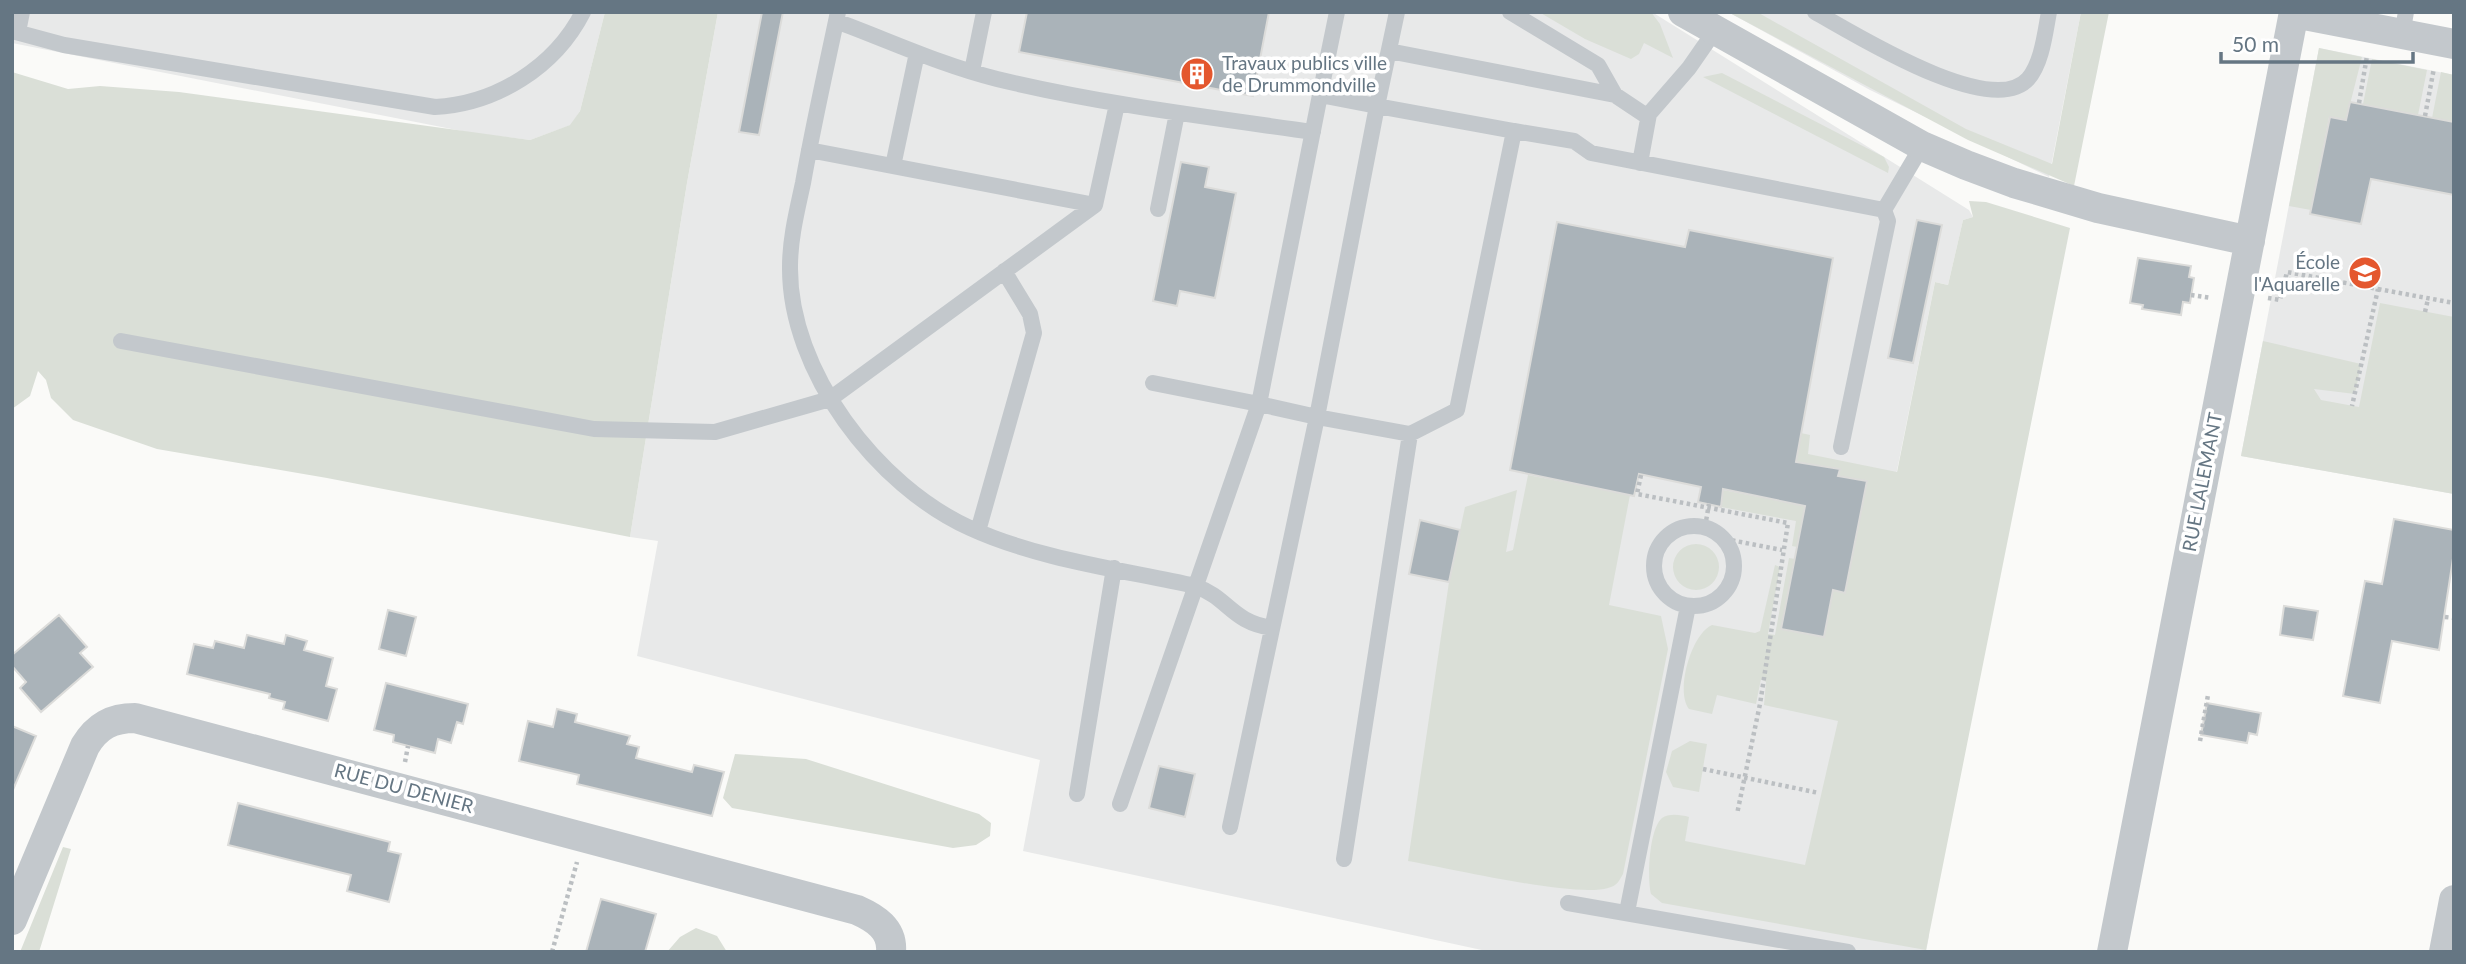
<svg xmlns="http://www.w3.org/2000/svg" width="2466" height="964" viewBox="0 0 2466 964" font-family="Lato,sans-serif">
<rect width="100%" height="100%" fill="#fafaf8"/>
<path fill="#e8e9e9" d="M 12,12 L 605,12 L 580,111 L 571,125 L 530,140 L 472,133 L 12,43 Z
M 718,12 L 1652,12 L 1969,210 L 1973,217 L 1963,220 L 1948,285 L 1935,282 L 1889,510 L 1929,936 L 1926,952 L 1491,952 L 1023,851 L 1040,760 L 637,656 L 658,541 L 630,537 L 687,183 Z
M 1728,12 L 2081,12 L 2049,177 L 1870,90 Z
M 2319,48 L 2454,75 L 2454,494 L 2241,456 Z"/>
<path fill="#dadfd7" d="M 605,12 L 718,12 L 687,183 L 630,537 L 327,478 L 157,449 L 73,420 L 51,398 L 46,380 L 38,371 L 30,396 L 12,409 L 12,72 L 68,89 L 100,86 L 179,92 L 530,140 L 570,125 L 580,111 Z
M 1539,12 L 1651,12 L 1660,24 L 1673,58 L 1644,43 L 1639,54 L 1631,59 L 1585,39 Z
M 1728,12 L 1757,12 L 1966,129 L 2052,164 L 2081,12 L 2109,12 L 2074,186 L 1968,140 Z
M 2319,48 L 2362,57 L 2346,120 L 2329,117 L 2311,210 L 2289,206 Z
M 2372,59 L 2427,70 L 2418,115 L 2363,104 Z
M 2441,72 L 2454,75 L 2454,122 L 2432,118 Z
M 1722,73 L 1884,157 L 1889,167 L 1888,173 L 1703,77 Z
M 1969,201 L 1986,202 L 2070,228 L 1926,950 L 1662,903 L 1651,894 C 1647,879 1649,829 1662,818 C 1669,813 1681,815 1689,817 L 1685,841 L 1805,865 L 1838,721 L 1764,705 L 1766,682 L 1761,679 L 1756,704 L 1717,695 L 1712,714 L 1689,709 C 1675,692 1691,634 1712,625 L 1755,633 L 1760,631 L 1775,565 L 1780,567 L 1768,634 L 1775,635 L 1789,558 L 1795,559 L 1781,629 L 1824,637 L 1833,590 L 1845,592 L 1867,481 L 1838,476 L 1839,469 L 1796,462 L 1801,433 L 1810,435 L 1808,454 L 1897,472 L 1935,282 L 1948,285 L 1963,220 L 1973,217 Z
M 2380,303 L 2454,317 L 2454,494 L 2241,456 L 2263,341 L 2361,364 L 2355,394 L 2314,389 L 2321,400 L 2359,407 Z
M 1528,475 L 1630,495 L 1609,605 L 1661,616 L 1668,649 L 1623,874 C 1619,881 1617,886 1608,888 C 1575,898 1449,868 1408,861 L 1449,582 L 1465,507 L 1517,490 L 1506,552 L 1513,550 Z
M 1723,490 L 1805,506 L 1797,547 L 1792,546 L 1796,521 L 1721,507 Z
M1673 567a23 23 0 1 1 46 0a23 23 0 1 1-46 0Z
M 1690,741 L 1707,744 L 1699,792 L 1673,787 L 1666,772 L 1672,751 Z
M 735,754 L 806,759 L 979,814 L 991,823 L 990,836 L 976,845 L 953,848 L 732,808 L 723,798 Z
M 63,847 L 71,849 L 39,952 L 20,952 Z
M 696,928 L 717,936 L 727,952 L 667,952 L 680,937 Z"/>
<path fill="#aab3b9" stroke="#dcdcda" stroke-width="2" d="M 762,12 L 783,12 L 759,135 L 739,132 Z
M 1027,12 L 1269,12 L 1253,96 L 1019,52 Z
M 2350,102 L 2454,122 L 2454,195 L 2371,179 L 2361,224 L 2310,214 L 2330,117 L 2346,120 Z
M 1181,162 L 1209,167 L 1205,187 L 1236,193 L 1215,298 L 1180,291 L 1177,306 L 1153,301 Z
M 1917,220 L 1942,225 L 1913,363 L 1888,358 Z
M 1557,222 L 1685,247 L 1689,230 L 1833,258 L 1796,462 L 1840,469 L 1838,476 L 1867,481 L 1845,593 L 1833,590 L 1824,637 L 1781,629 L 1805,506 L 1723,489 L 1721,507 L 1698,502 L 1701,487 L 1639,474 L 1634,496 L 1510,470 Z
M 2138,258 L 2191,266 L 2189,277 L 2194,278 L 2190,303 L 2183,302 L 2181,315 L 2142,309 L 2143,305 L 2130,303 Z
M 2394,519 L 2454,530 L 2454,552 L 2439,650 L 2392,641 L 2380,703 L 2343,696 L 2365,581 L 2382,584 Z
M 1420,520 L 1460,530 L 1449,582 L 1409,574 Z
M 2284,606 L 2318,611 L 2313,640 L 2280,635 Z
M 388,610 L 416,617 L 406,656 L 379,649 Z
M 59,615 L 87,647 L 80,653 L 93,667 L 41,712 L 20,688 L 26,682 L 12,666 L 12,655 Z
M 247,635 L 284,644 L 286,635 L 307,641 L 304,650 L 333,658 L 326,686 L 337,689 L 328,721 L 283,709 L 285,702 L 269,698 L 270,694 L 187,674 L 194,644 L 213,648 L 215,641 L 244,648 Z
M 386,683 L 468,704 L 463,724 L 457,722 L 451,743 L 438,739 L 435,753 L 393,742 L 394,735 L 374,730 Z
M 2207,703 L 2261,713 L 2257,735 L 2249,733 L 2247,743 L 2201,735 Z
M 557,709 L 577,714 L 575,722 L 630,736 L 627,744 L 639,747 L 636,758 L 692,772 L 694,765 L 724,772 L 712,816 L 577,784 L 579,775 L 519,761 L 528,721 L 553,727 Z
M 12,726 L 36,736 L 12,792 Z
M 1159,766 L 1195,774 L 1185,817 L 1149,808 Z
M 238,803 L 390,842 L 388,851 L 401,854 L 389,902 L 347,891 L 351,875 L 228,845 Z
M 601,899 L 656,914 L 645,952 L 586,952 Z"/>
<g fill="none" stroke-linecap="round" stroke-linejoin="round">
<path stroke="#bbbfc2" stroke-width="4.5" stroke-dasharray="3.5 3.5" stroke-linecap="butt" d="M 2359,103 L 2367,56
M 2425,116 L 2434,68
M 2378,289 L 2454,303
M 2191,295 L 2211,298
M 2268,298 L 2280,300 L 2287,272 L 2378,289 L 2352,406
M 2425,312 L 2428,299
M 1641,475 L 1637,494 L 1788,523 L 1760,704 L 1737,814
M 1705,527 L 1709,504
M 1725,539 L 1782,550
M 2445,617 L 2454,618
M 2200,741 L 2208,695
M 405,762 L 408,746
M 1703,769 L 1819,793
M 552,952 L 577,862"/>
<path stroke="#c3c8cc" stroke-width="16" d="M 838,12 C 826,69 813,126 803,183 C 797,211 790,238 790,267 C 789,371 877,486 970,528 C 1037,559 1123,570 1195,586 C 1229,598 1231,622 1272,628
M 1510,12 L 1598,65 L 1615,95
M 1815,12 C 1853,33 1991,120 2028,79 C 2042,63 2045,33 2049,12
M 836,21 C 890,41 941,65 997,79 C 1101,104 1207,117 1313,132
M 12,31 L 64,45 L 435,107 C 496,104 555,67 583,12
M 18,32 L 22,12
M 2402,34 L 2406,12
M 1389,51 L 1615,95 L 1648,117
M 972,71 L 984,12
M 1320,95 L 1337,12
M 1514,131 L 1574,141 L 1591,153 L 1884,210 L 1888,221 L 1841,447
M 809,150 L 1095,205 L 1117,104
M 1640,163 L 1649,114 L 1689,68 L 1714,32
M 893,166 L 917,53
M 1158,209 L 1177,113
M 1884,210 L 1922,146
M 121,341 L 594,429 L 715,432 L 830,399 L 1095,205
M 1153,383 L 1259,404 L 1320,95 L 1377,106 L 1397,12
M1654 566a40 40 0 1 1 80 0a40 40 0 1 1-80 0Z
M 978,531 L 1034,333 L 1030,314 L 1004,271
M 1077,794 L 1114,568
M 1120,804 L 1259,404 L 1317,417 L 1377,106 L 1514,131 L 1457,410 L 1410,434
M 1230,827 L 1317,417 L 1410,434 L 1344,859
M 1568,903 L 1848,952
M 1627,912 L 1688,606"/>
<path stroke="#c3c8cc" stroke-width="30" d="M 1683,12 L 1922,146 L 1966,165 L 2014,183 L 2098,208 L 2250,241
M 2294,13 L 2454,44
M 12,920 L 85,746 C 97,726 112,718 135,718 L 857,910 C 875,918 893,929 891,952
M 2112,952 L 2294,12
M 2444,952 L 2454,900"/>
</g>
<defs>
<symbol id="building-disc" viewBox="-11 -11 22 22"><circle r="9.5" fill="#e4572e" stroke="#fff"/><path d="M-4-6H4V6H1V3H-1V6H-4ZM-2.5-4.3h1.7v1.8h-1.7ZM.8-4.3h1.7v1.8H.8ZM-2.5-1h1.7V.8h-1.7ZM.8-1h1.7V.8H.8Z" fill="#fff"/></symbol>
<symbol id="school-disc" viewBox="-11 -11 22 22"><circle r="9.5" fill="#e4572e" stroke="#fff"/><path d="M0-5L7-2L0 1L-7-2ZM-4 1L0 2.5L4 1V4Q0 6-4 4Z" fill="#fff"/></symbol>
</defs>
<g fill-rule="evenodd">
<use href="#building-disc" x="1178" y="55" width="38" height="38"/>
<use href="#school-disc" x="2346" y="254" width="38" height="38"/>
</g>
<g text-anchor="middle" stroke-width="7" stroke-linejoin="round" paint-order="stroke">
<g font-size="19" fill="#657683" stroke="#fff" text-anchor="start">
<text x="1222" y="70">Travaux publics ville<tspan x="1222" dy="22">de Drummondville</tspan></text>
<text x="2340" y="269" text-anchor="end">École<tspan x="2340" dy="22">l'Aquarelle</tspan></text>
</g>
<g font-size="19" fill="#657683" stroke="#fff">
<text transform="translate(2202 482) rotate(-79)" y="7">RUE LALEMANT</text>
<text transform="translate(404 788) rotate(15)" y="7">RUE DU DENIER</text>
</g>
</g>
<rect width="2466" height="964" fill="none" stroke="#657683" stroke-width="28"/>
<path d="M2221 52v10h192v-10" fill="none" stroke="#657683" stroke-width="3.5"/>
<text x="2232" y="52" font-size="21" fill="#657683" stroke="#ffffff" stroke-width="5" paint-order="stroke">50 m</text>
</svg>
